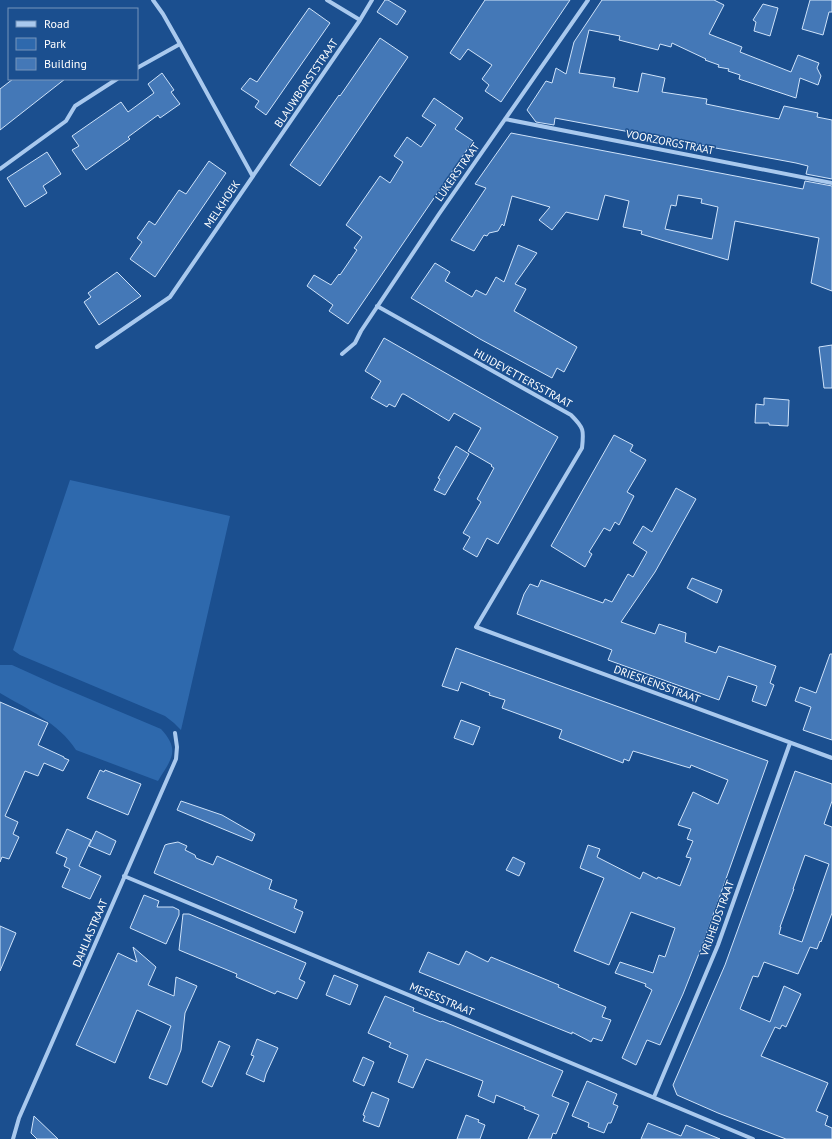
<svg xmlns="http://www.w3.org/2000/svg" width="832" height="1139" viewBox="0 0 832 1139" font-family="'PT Sans',sans-serif">
<rect width="100%" height="100%" fill="#1b4f8f"/>
<path fill="#2e69ad" d="M 70,480 L 230,516 L 181,730 L 174,723 L 165,716 L 20,655 L 13,650 Z
M 0,665 L 12,665 L 54,684 L 161,729 C 181,751 171,759 158,781 L 76,750 C 59,723 27,709 0,693 Z"/>
<path fill="#4478b7" stroke="#cfe3fa" fill-rule="evenodd" d="M 385,0 L 388,0 L 406,11 L 397,25 L 377,12 Z
M 485,0 L 570,0 L 501,102 L 485,91 L 489,85 L 482,79 L 492,65 L 468,49 L 460,60 L 450,53 Z
M 602,0 L 714,0 L 724,5 L 709,34 L 742,47 L 740,52 L 791,72 L 798,55 L 819,63 L 817,68 L 821,76 L 818,85 L 800,78 L 796,98 L 739,79 L 740,75 L 728,71 L 729,69 L 718,67 L 719,65 L 705,60 L 706,59 L 672,43 L 671,47 L 660,44 L 658,50 L 619,40 L 620,36 L 589,30 L 579,73 L 615,78 L 613,87 L 638,92 L 642,73 L 665,78 L 662,92 L 707,99 L 706,104 L 779,119 L 784,106 L 818,113 L 817,117 L 832,120 L 832,179 L 806,174 L 808,166 L 796,163 L 555,118 L 554,125 L 536,122 L 527,110 L 546,81 L 552,83 L 556,68 L 566,74 L 574,42 Z
M 810,0 L 832,0 L 832,12 L 829,12 L 823,35 L 802,29 Z
M 763,4 L 778,8 L 770,36 L 754,31 L 756,22 L 753,20 Z
M 309,8 L 330,23 L 266,115 L 255,107 L 259,101 L 241,89 L 250,78 L 257,82 Z
M 380,38 L 408,57 L 320,186 L 290,165 L 339,95 L 340,96 Z
M 162,73 L 174,90 L 171,92 L 180,104 L 160,118 L 158,115 L 128,137 L 130,139 L 86,170 L 72,150 L 79,146 L 72,136 L 121,102 L 128,112 L 154,93 L 148,84 Z
M 13,79 L 65,79 L 0,130 L 0,89 Z
M 434,98 L 463,118 L 455,129 L 473,141 L 348,324 L 329,311 L 333,305 L 307,286 L 314,275 L 331,285 L 339,274 L 340,275 L 357,250 L 354,248 L 362,237 L 346,225 L 380,176 L 390,183 L 403,162 L 394,156 L 407,137 L 421,147 L 435,126 L 436,125 L 422,116 Z
M 511,133 L 803,189 L 805,181 L 832,186 L 832,291 L 811,283 L 819,238 L 735,221 L 728,260 L 641,234 L 642,231 L 623,227 L 629,201 L 605,195 L 598,220 L 566,212 L 552,230 L 539,220 L 550,207 L 512,196 L 504,226 L 502,224 L 498,231 L 489,233 L 487,236 L 484,235 L 474,251 L 451,240 L 486,188 L 475,184 ZM 678,195 L 702,199 L 701,203 L 718,207 L 712,239 L 665,229 L 671,205 L 676,206 Z
M 47,152 L 61,174 L 43,186 L 47,193 L 25,207 L 7,178 Z
M 209,161 L 226,173 L 155,277 L 130,259 L 142,242 L 137,238 L 149,221 L 155,225 L 179,190 L 186,194 Z
M 518,245 L 537,253 L 515,284 L 526,289 L 514,311 L 577,347 L 564,372 L 557,368 L 552,378 L 480,339 L 411,298 L 435,263 L 450,272 L 445,281 L 472,297 L 476,290 L 486,295 L 496,277 L 504,282 Z
M 117,272 L 141,296 L 99,325 L 84,302 L 91,297 L 88,293 Z
M 384,338 L 558,437 L 498,544 L 487,538 L 477,557 L 463,549 L 470,537 L 463,533 L 481,502 L 477,499 L 494,468 L 491,466 L 492,465 L 468,451 L 481,428 L 454,413 L 449,421 L 404,394 L 402,394 L 395,407 L 389,404 L 387,407 L 371,398 L 381,381 L 365,371 Z
M 832,345 L 832,388 L 824,388 L 819,347 Z
M 764,398 L 789,400 L 788,426 L 769,425 L 769,423 L 755,423 L 756,404 L 764,405 Z
M 614,435 L 633,445 L 630,451 L 646,460 L 627,492 L 634,496 L 619,525 L 615,522 L 610,531 L 604,528 L 589,552 L 592,554 L 585,567 L 551,546 Z
M 456,446 L 469,454 L 445,495 L 434,490 L 440,479 L 438,478 Z
M 676,488 L 696,499 L 655,572 L 621,622 L 655,634 L 659,624 L 686,633 L 685,642 L 716,653 L 719,646 L 776,666 L 770,683 L 774,685 L 766,706 L 752,701 L 757,686 L 728,676 L 719,700 L 608,660 L 612,650 L 517,614 L 524,594 L 530,584 L 538,587 L 541,580 L 603,603 L 605,599 L 612,602 L 628,574 L 633,577 L 647,552 L 633,543 L 643,526 L 652,532 Z
M 692,578 L 722,590 L 717,603 L 687,588 Z
M 456,648 L 768,761 L 702,946 L 683,994 L 660,1045 L 647,1040 L 636,1065 L 622,1058 L 652,990 L 645,986 L 646,984 L 615,973 L 620,962 L 653,973 L 659,955 L 665,957 L 675,928 L 631,912 L 609,965 L 574,951 L 604,878 L 580,868 L 588,845 L 600,849 L 597,857 L 640,879 L 643,872 L 657,879 L 658,877 L 680,886 L 691,858 L 686,857 L 693,841 L 687,839 L 691,829 L 678,825 L 684,812 L 693,792 L 718,804 L 728,780 L 691,765 L 690,768 L 633,751 L 629,761 L 624,759 L 623,763 L 559,738 L 562,730 L 502,708 L 505,700 L 489,695 L 490,693 L 461,682 L 458,691 L 442,686 Z
M 830,654 L 832,654 L 832,740 L 803,730 L 811,707 L 795,701 L 800,687 L 816,693 Z
M 0,702 L 48,723 L 38,745 L 64,757 L 64,758 L 69,760 L 63,771 L 44,763 L 38,776 L 25,771 L 5,816 L 18,822 L 13,834 L 19,837 L 9,859 L 2,857 L 0,862 Z
M 461,720 L 480,727 L 473,745 L 454,738 Z
M 100,770 L 104,772 L 105,770 L 141,784 L 128,815 L 87,798 Z
M 795,771 L 832,784 L 832,801 L 824,824 L 832,827 L 832,913 L 821,942 L 820,941 L 817,949 L 810,947 L 798,974 L 764,962 L 758,977 L 753,976 L 740,1009 L 770,1022 L 784,986 L 801,994 L 786,1027 L 782,1025 L 780,1029 L 775,1027 L 761,1056 L 828,1083 L 816,1111 L 828,1116 L 825,1125 L 832,1128 L 832,1139 L 786,1139 L 718,1113 L 677,1095 L 673,1085 L 725,965 ZM 805,855 L 829,864 L 802,942 L 779,934 L 781,927 L 780,927 L 794,889 L 793,889 Z
M 181,801 L 222,815 L 255,834 L 252,841 L 177,810 Z
M 67,829 L 91,840 L 79,866 L 101,876 L 90,899 L 62,887 L 70,869 L 64,866 L 67,858 L 56,853 Z
M 96,831 L 116,841 L 110,855 L 89,846 Z
M 178,842 L 187,846 L 185,850 L 195,855 L 196,858 L 213,865 L 217,856 L 272,880 L 269,889 L 297,900 L 294,908 L 303,912 L 295,933 L 154,873 L 165,845 L 168,844 Z
M 513,857 L 525,863 L 519,876 L 506,870 Z
M 144,895 L 159,901 L 157,907 L 173,907 L 179,910 L 179,915 L 166,944 L 130,928 Z
M 183,914 L 189,914 L 306,963 L 299,979 L 305,982 L 297,999 L 277,991 L 275,994 L 236,977 L 237,974 L 179,950 Z
M 0,926 L 16,933 L 0,971 Z
M 133,947 L 156,967 L 148,985 L 174,996 L 176,977 L 197,986 L 185,1013 L 181,1050 L 167,1085 L 149,1078 L 171,1026 L 137,1010 L 115,1063 L 76,1045 L 118,953 L 137,962 Z
M 466,951 L 488,962 L 491,957 L 559,985 L 558,987 L 606,1007 L 602,1017 L 611,1020 L 602,1041 L 593,1038 L 591,1042 L 572,1032 L 572,1034 L 419,972 L 428,952 L 459,965 Z
M 334,975 L 358,985 L 350,1005 L 326,995 Z
M 385,996 L 414,1008 L 413,1011 L 441,1022 L 442,1021 L 563,1071 L 552,1096 L 569,1103 L 556,1134 L 553,1133 L 551,1139 L 528,1139 L 539,1115 L 524,1109 L 525,1107 L 496,1095 L 494,1103 L 478,1096 L 483,1081 L 426,1059 L 413,1088 L 398,1082 L 408,1055 L 389,1047 L 391,1043 L 368,1033 Z
M 257,1039 L 278,1048 L 266,1074 L 264,1082 L 246,1074 L 254,1056 L 251,1055 Z
M 219,1041 L 230,1046 L 212,1087 L 202,1082 Z
M 363,1057 L 374,1062 L 364,1086 L 353,1081 Z
M 587,1081 L 617,1094 L 613,1104 L 618,1106 L 611,1123 L 608,1123 L 604,1133 L 588,1127 L 589,1123 L 572,1116 Z
M 372,1092 L 389,1099 L 379,1127 L 363,1121 L 365,1116 L 363,1115 Z
M 466,1115 L 479,1120 L 478,1122 L 485,1125 L 480,1139 L 457,1139 Z
M 34,1116 L 58,1139 L 37,1139 L 31,1133 Z
M 648,1123 L 681,1136 L 686,1125 L 720,1139 L 641,1139 Z"/>
<g fill="none" stroke-linecap="round" stroke-linejoin="round">
<path stroke="#a9c9ee" stroke-width="4" d="M 153,0 L 163,14 L 180,44 L 252,175
M 327,0 L 360,20
M 137,68 L 180,44
M 505,119 L 832,183
M 0,169 L 66,121 L 75,106 L 117,79
M 377,306 L 571,415 C 584,428 584,430 582,448 L 476,627 L 832,758
M 97,347 L 170,297 L 360,20 L 372,0
M 342,354 L 355,343 L 361,331 L 439,214 L 588,0
M 124,876 L 753,1139
M 654,1097 L 718,945 L 790,743
M 13,1139 L 19,1118 L 176,759 L 177,747 L 175,733"/>
</g>
<g text-anchor="middle" stroke-width="3" stroke-linejoin="round" paint-order="stroke">
<g font-size="11" fill="#fff" stroke="#1b4f8f">
<text transform="translate(306 83) rotate(-56)" y="4">BLAUWBORSTSTRAAT</text>
<text transform="translate(670 142) rotate(11)" y="4">VOORZORGSTRAAT</text>
<text transform="translate(457 172) rotate(-55)" y="4">LUKERSTRAAT</text>
<text transform="translate(222 204) rotate(-56)" y="4">MELKHOEK</text>
<text transform="translate(523 378) rotate(29)" y="4">HUIDEVETTERSSTRAAT</text>
<text transform="translate(657 684) rotate(20)" y="4">DRIESKENSSTRAAT</text>
<text transform="translate(717 918) rotate(-70)" y="4">VRIJHEIDSTRAAT</text>
<text transform="translate(90 933) rotate(-67)" y="4">DAHLIASTRAAT</text>
<text transform="translate(442 999) rotate(23)" y="4">MESESSTRAAT</text>
</g>
</g>
<rect x="8" y="8" width="130" height="72" fill="#1b4f8f" stroke="#7695bc"/>
<rect x="16" y="21" width="20" height="6" fill="#a9c9ee" stroke="#7695bc"/>
<text x="44" y="28" font-size="12" fill="#ffffff">Road</text>
<rect x="16" y="38" width="20" height="12" fill="#2e69ad" stroke="#7695bc"/>
<text x="44" y="48" font-size="12" fill="#ffffff">Park</text>
<rect x="16" y="58" width="20" height="12" fill="#4478b7" stroke="#7695bc"/>
<text x="44" y="68" font-size="12" fill="#ffffff">Building</text>
</svg>
